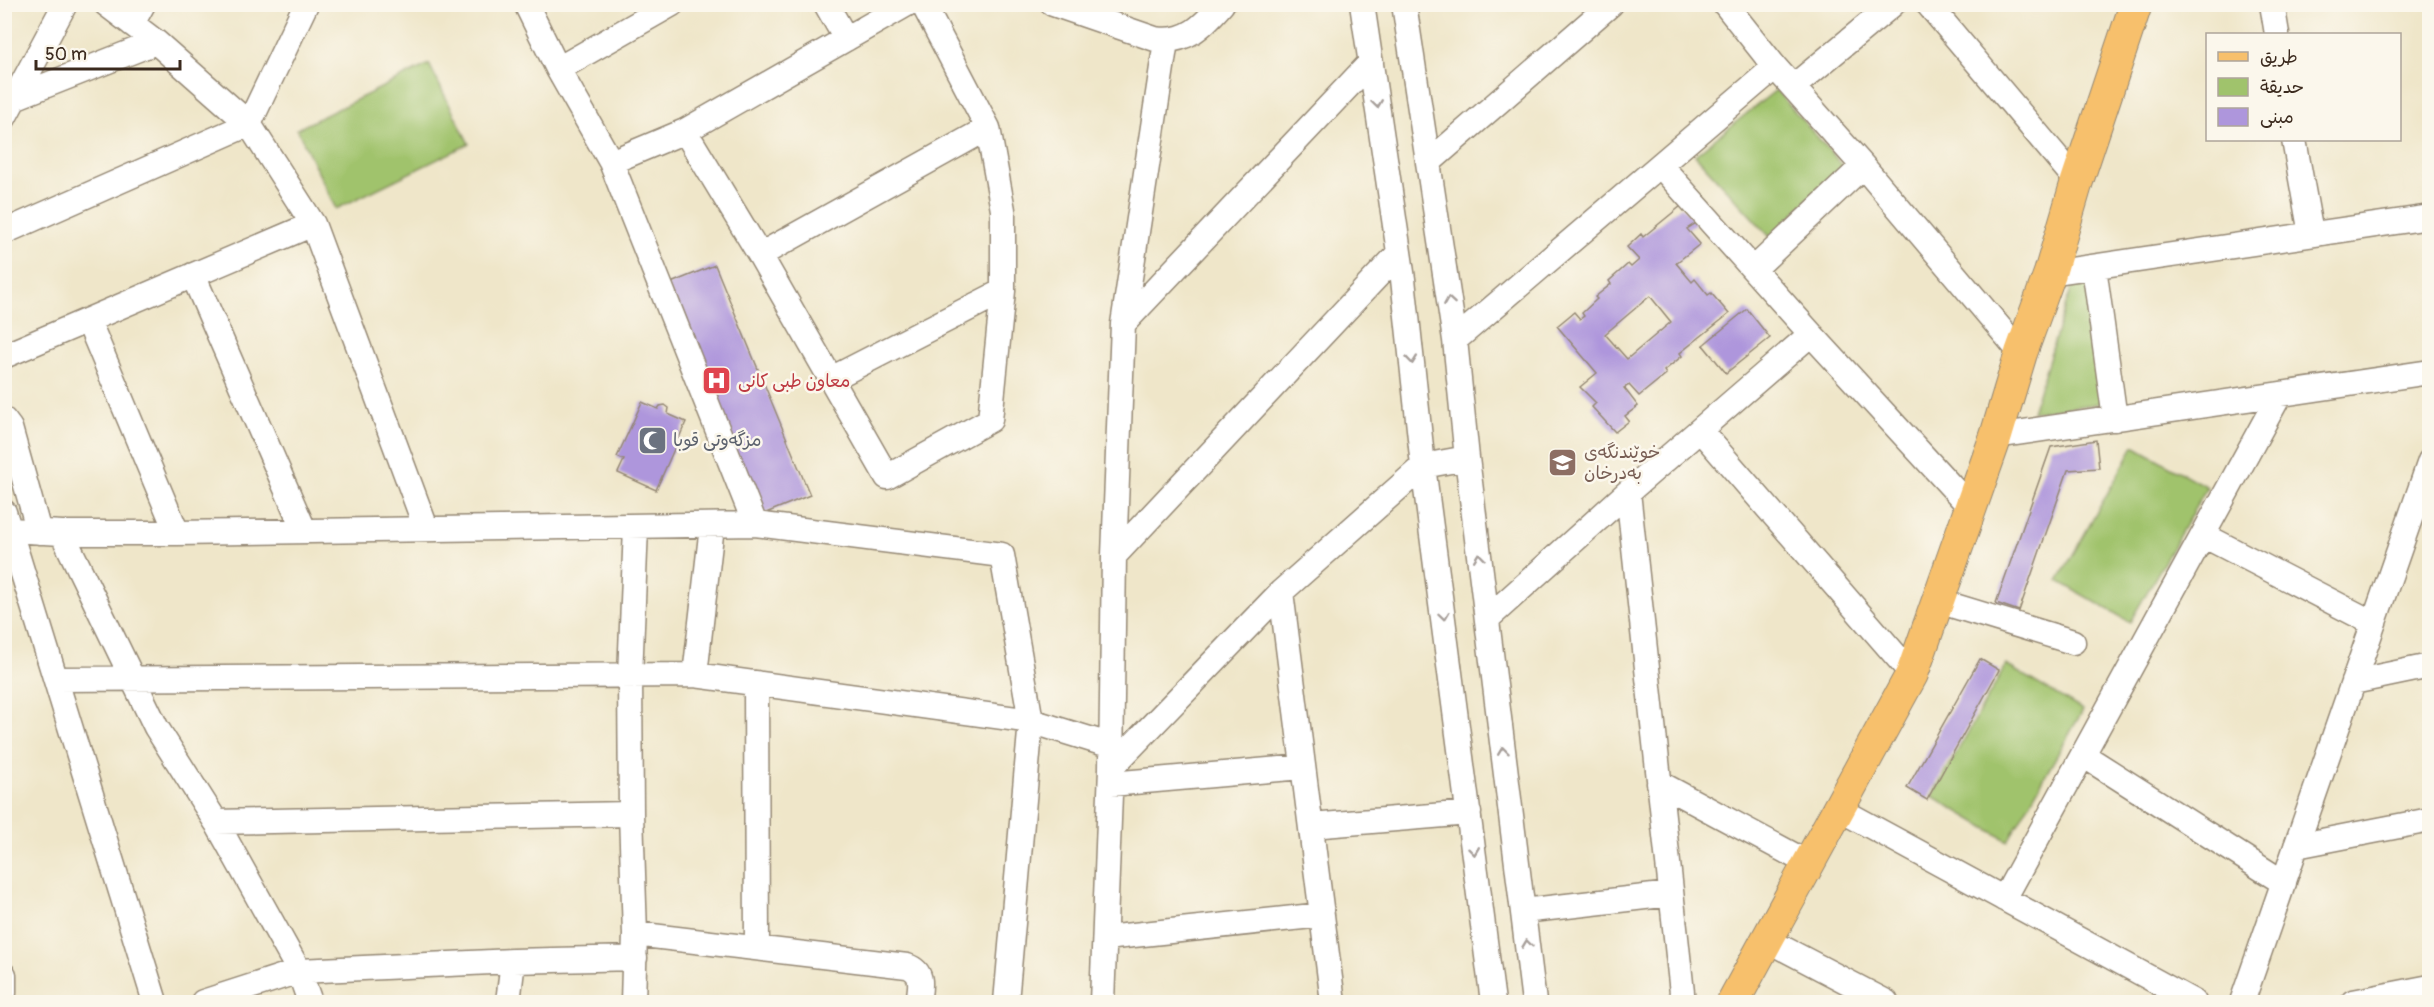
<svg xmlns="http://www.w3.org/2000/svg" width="2434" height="1007" viewBox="0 0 2434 1007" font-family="Pangolin,'Playpen Sans Arabic',sans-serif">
<rect width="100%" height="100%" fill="#fbf7ec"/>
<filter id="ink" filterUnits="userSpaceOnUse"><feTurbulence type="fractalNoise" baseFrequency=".0167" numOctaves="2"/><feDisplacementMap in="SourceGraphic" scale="12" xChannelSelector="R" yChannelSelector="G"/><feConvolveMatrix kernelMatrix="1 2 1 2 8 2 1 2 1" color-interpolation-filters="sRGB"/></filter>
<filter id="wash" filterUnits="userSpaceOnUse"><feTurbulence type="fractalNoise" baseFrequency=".008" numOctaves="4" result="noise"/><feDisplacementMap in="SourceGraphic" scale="24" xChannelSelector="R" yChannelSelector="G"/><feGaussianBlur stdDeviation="1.35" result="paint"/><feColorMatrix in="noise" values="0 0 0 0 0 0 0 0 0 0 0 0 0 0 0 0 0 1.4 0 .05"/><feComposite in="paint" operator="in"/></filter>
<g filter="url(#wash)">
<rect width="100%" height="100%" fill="#efe6c9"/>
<path fill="#a0c36c" stroke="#6e7645" stroke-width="1.5" d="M 429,64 L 469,144 L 336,209 L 297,129 Z
M 1776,90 L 1843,166 L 1770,237 L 1695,155 Z
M 2087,278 L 2104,403 L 2032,412 L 2074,279 Z
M 2134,446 L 2207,487 L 2130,622 L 2058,581 Z
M 2006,665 L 2083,710 L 2008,841 L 1932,796 Z"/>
<g id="blocks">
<path fill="#ae96dc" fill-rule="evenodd" d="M 1681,206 L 1696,223 L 1687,229 L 1700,244 L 1676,263 L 1692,282 L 1695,279 L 1708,295 L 1711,293 L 1729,314 L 1680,353 L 1682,356 L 1664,371 L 1666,374 L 1639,396 L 1629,385 L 1624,388 L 1638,406 L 1625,416 L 1629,421 L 1615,432 L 1592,407 L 1596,403 L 1580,387 L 1597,373 L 1557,326 L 1574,312 L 1580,319 L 1584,316 L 1582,313 L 1597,299 L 1595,297 L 1611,284 L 1609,281 L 1628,264 L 1631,267 L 1639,260 L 1627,247 L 1641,234 L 1643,237 ZM 1650,296 L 1671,322 L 1627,359 L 1605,334 Z
M 715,265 L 810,495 L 761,515 L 666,285 Z
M 1747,309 L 1770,338 L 1726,373 L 1703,345 Z
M 642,402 L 658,409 L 660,406 L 665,405 L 669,408 L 668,414 L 686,422 L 656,490 L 618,473 L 624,460 L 617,457 Z
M 2096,440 L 2099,468 L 2068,470 L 2019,611 L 1996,603 L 2051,447 Z
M 1980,659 L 1999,670 L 1927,800 L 1907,788 Z"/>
</g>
</g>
<g filter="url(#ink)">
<use href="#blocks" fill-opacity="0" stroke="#958874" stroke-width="1.5"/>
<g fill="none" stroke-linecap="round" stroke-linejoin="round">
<defs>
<path id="minor" d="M 106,4 L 156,42 L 249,124 L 313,224 L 426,528
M 526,4 L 558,69 L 611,162 L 755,524
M 826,4 L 846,39
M 1053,4 L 1155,39 C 1186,44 1203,26 1222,4
M 1362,4 L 1403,279 L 1423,466 L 1493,1002
M 1404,4 L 1455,340 L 1467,458 L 1534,1002
M 1725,4 L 1775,67 L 1863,166 L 2021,353
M 1928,4 L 2077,181
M 2272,4 L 2277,34
M 132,24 L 143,4
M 558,69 L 672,4
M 1793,87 L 1893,4
M 14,98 L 156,42
M 4,118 L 65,4
M 685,131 L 760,255 L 887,477 L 990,420 L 1003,291 L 1003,210 L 988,128 L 923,4
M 2294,140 L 2311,234
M 611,162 L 685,131 L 907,4
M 1428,163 L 1611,4
M 1660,165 L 1811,334 L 1971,508
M 4,232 L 249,124 L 306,4
M 760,255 L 988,128
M 2094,267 L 2115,419
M 1754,269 L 1863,166
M 2050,273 L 2430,217
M 193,275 L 304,530
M 88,320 L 177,533
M 1123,324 L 1371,62
M 1455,340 L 1775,67
M 4,356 L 313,224
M 831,379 L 1003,291
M 4,420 L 10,428 L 39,532
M 1700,430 L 1912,674
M 1996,436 L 2430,372
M 1628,492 L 1683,1002
M 4,512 L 155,1002
M 62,533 L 156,727 L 216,822 L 299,971 L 310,1002
M 2203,535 L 2373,623
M 4,537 L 10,530 L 62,533 L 177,533 L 755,524 L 1002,555 L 1031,721 L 1006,1002
M 1114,556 L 1399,253
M 1281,592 L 1333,1002
M 1938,601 L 2073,642
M 1487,619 L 1628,492 L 1811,334
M 695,675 L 712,526
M 56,679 L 695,675 L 1031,721 L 1112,746
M 2353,682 L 2430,666
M 756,683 L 757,948
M 2083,755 L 2284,883
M 1111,768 L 1281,592 L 1423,466 L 1467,458
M 1659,783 L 1808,863
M 1111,784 L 1303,767
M 1837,808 L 2194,1002
M 631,814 L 635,934 L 633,1002
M 216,822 L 631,814 L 630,676 L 636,527
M 1311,826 L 1469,813
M 2296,846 L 2430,820
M 2004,899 L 2280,394
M 1523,911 L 1671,894
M 635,934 L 907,966 C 925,972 920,988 918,1002
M 1105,938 L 1322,915
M 1767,940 L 1886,1002
M 4,975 L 4,993
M 203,1002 L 299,971 L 513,961 L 635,958
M 508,1002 L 513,961
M 1102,1002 L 1111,768 L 1114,556 L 1123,324 L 1166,41
M 2242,1002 L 2430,461
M 2353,1002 L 2430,987"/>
<path id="major" d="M 1733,1002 L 1912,674 L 1996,436 L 2021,353 L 2050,273 L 2077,181 L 2136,4"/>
</defs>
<use href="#minor" stroke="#958874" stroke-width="27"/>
<use href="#major" stroke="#958874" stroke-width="34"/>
<use href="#minor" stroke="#fff" stroke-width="24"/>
<use href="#major" stroke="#f7c06c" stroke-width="32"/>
</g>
<defs><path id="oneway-chevron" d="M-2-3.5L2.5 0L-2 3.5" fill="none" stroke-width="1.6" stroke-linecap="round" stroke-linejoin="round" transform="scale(1.5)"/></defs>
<g stroke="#a79f9a">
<use href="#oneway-chevron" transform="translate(1377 104) rotate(82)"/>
<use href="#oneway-chevron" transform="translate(1449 301) rotate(-99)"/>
<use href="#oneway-chevron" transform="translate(1412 360) rotate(84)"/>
<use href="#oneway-chevron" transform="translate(1479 557) rotate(-97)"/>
<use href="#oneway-chevron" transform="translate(1444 616) rotate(82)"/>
<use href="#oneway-chevron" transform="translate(1503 751) rotate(-97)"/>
<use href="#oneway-chevron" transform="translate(1474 851) rotate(83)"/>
<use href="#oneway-chevron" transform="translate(1527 944) rotate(-97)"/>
</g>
</g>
<defs>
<symbol id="hospital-square" viewBox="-11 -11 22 22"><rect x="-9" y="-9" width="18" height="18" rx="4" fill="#e0444e" stroke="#fbf7ec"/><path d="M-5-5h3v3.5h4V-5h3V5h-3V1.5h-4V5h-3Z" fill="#fff"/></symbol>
<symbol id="mosque-square" viewBox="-11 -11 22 22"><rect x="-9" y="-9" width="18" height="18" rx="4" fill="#6b7280" stroke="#fbf7ec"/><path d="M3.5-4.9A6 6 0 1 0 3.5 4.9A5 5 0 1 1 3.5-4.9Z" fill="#fff"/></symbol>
<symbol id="school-square" viewBox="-11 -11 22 22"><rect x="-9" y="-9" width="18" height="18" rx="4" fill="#8d6e63" stroke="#fbf7ec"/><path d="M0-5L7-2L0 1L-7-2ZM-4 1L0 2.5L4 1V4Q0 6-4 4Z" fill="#fff"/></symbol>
</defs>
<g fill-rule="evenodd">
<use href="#hospital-square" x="700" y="364" width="33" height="33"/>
<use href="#mosque-square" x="636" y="424" width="33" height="33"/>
<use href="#school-square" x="1546" y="446" width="33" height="33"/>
</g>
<g text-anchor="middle" stroke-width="5" stroke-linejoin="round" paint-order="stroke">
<g font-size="18" fill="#be3a42" stroke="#fbf7ec" text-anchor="start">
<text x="738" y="387">معاون طبی کانی</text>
</g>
<g font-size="18" fill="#5b616d" stroke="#fbf7ec" text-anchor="start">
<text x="673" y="446">مزگەوتی قوبا</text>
</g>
<g font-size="18" fill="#785e54" stroke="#fbf7ec" text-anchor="start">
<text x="1584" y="458">خوێندنگەی<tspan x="1584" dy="21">بەدرخان</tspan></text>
</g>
</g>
<rect width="2434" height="1007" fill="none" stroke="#fbf7ec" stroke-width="24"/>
<rect x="2206" y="33" width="195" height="108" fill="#fbf7ec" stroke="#aea59a" stroke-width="1.5"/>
<rect x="2218" y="52" width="30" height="9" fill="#f7c06c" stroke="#aea59a" stroke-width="1.5"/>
<text x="2260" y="63" font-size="18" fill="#3b2a1e">طريق</text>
<rect x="2218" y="78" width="30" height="18" fill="#a0c36c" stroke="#aea59a" stroke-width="1.5"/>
<text x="2260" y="93" font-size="18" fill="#3b2a1e">حديقة</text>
<rect x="2218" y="108" width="30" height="18" fill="#ae96dc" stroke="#aea59a" stroke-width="1.5"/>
<text x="2260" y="123" font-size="18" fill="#3b2a1e">مبنى</text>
<path d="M36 60v9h144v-9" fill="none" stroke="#3b2a1e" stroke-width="3"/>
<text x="45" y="60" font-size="18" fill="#3b2a1e" stroke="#fbf7ec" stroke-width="4.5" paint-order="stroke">50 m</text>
</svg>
